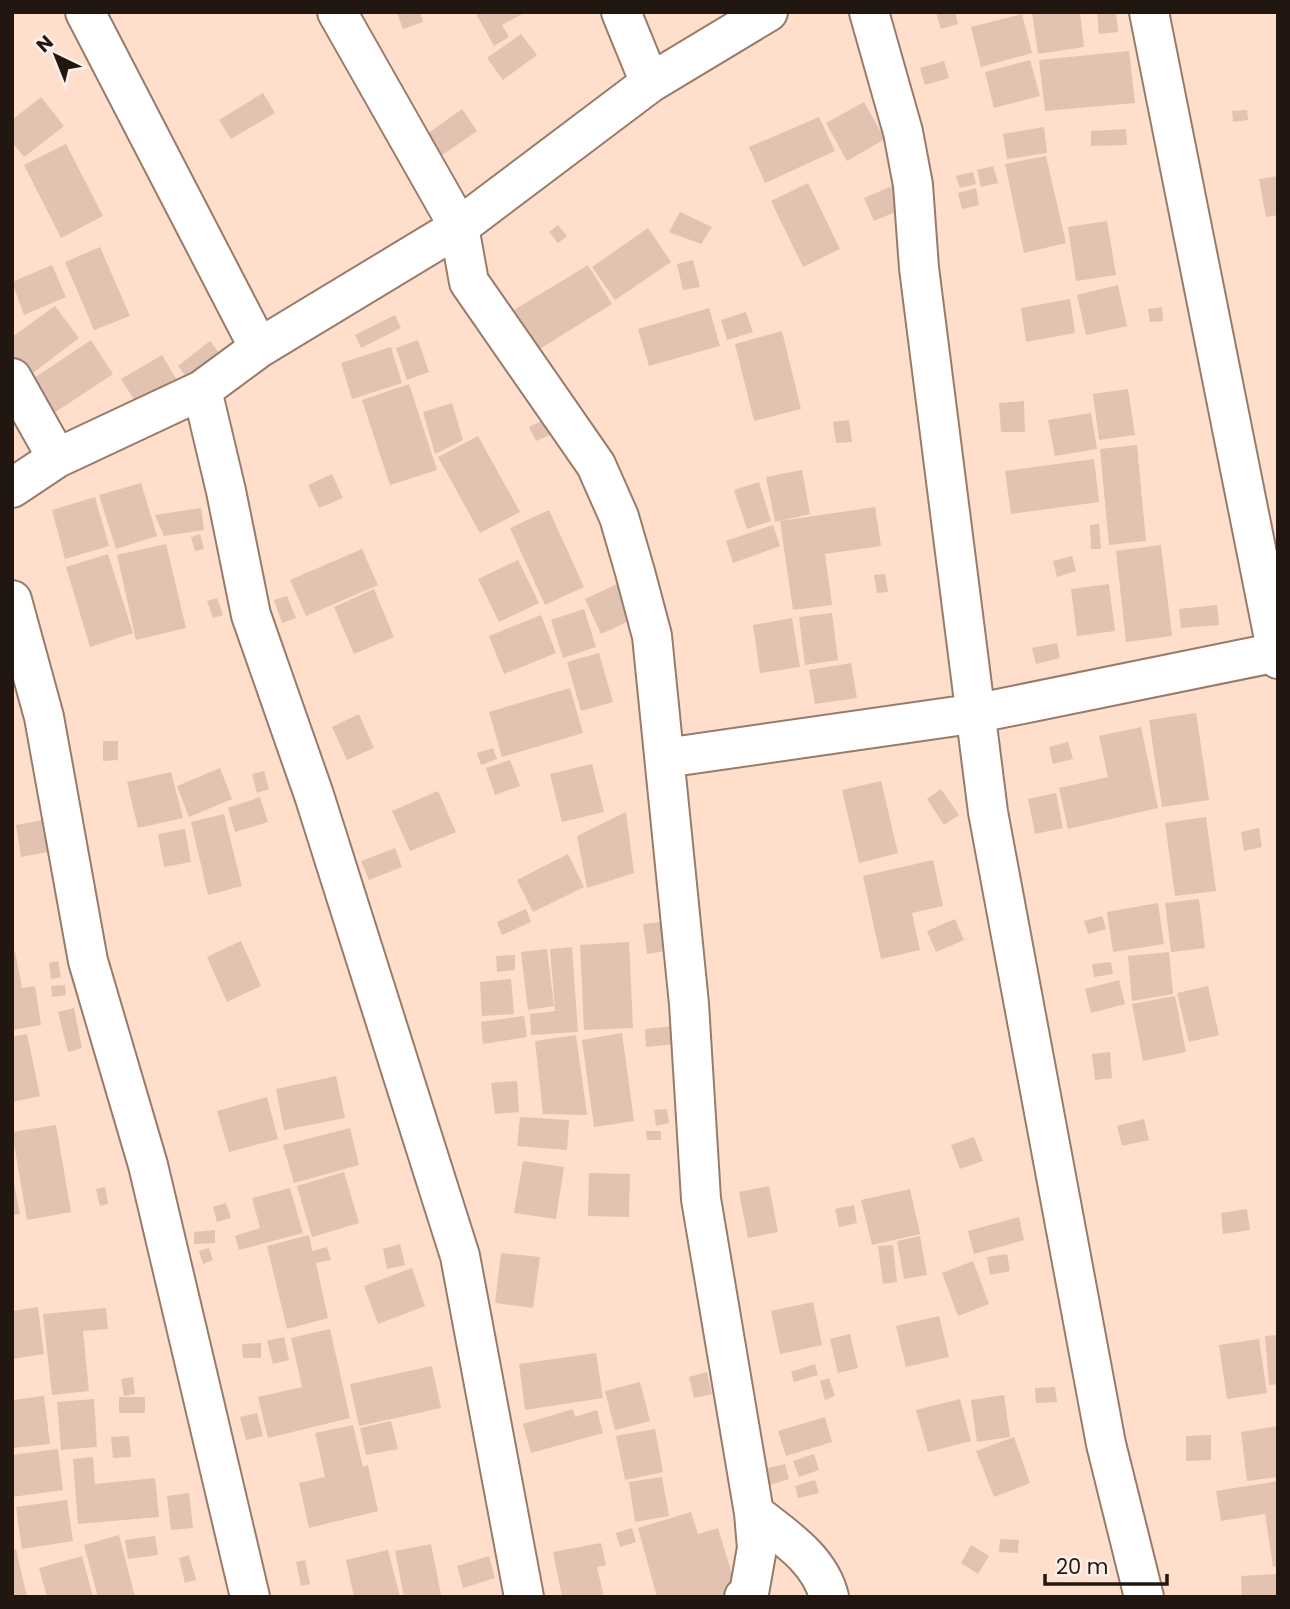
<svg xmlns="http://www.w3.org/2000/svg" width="1290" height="1609" viewBox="0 0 1290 1609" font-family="Poppins,sans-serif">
<rect width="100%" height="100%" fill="#ffdecc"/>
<path fill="#e2c2b0" d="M 420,12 L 423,22 L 403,29 L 397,13 Z
M 475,12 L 526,12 L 502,25 L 509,37 L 494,46 Z
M 936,12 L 955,12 L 958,24 L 941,29 Z
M 1032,12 L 1080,12 L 1084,47 L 1038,54 Z
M 1097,12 L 1116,12 L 1118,32 L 1099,34 Z
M 1022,14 L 1032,53 L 981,67 L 971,27 Z
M 521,34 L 537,55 L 503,80 L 487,58 Z
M 1129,51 L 1135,103 L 1045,111 L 1039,60 Z
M 1030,60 L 1040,96 L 994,108 L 985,72 Z
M 944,61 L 949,78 L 925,85 L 920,68 Z
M 263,93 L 275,113 L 231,139 L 219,120 Z
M 41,97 L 64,126 L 24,157 L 12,142 L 12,120 Z
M 864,102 L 885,139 L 847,161 L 826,123 Z
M 462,109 L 477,131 L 438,158 L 423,137 Z
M 1247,110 L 1248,120 L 1233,122 L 1232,111 Z
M 819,117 L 835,151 L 765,183 L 749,147 Z
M 1044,127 L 1047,153 L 1007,159 L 1003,134 Z
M 1126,129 L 1127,145 L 1091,146 L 1091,131 Z
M 66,144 L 103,216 L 61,238 L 24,165 Z
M 1046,156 L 1066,243 L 1024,253 L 1005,164 Z
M 993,166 L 998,183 L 981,187 L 977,170 Z
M 973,172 L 976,184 L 960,188 L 956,176 Z
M 1278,176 L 1278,215 L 1266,217 L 1259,179 Z
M 808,183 L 840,249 L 803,267 L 771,201 Z
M 899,183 L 909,206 L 874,221 L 864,198 Z
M 976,188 L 979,205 L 962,209 L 958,193 Z
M 680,212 L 712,227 L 701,244 L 669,232 Z
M 1107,221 L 1116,275 L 1076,281 L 1068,227 Z
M 558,225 L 567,236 L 558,243 L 549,232 Z
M 648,228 L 671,262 L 615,300 L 592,267 Z
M 100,247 L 130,316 L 94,330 L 65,262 Z
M 693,260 L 700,287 L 683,290 L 677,264 Z
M 52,265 L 66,297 L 24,315 L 12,282 Z
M 588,265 L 612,304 L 533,353 L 509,313 Z
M 1118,285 L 1127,326 L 1086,335 L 1077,295 Z
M 1070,299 L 1075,333 L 1026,342 L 1021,308 Z
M 55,306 L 79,338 L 21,382 L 12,370 L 12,337 Z
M 1162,307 L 1163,321 L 1150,322 L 1148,309 Z
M 709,308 L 720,346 L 649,366 L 638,329 Z
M 746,312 L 753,332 L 727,340 L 721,320 Z
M 395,315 L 401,328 L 361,348 L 355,335 Z
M 782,331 L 801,409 L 754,421 L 735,344 Z
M 91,340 L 113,374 L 54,413 L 31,380 Z
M 418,340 L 429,372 L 407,380 L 396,348 Z
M 210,341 L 225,361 L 193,386 L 178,366 Z
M 391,347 L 402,383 L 352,399 L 341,363 Z
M 162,355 L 180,385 L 140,409 L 121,379 Z
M 409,384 L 437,470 L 390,485 L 362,400 Z
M 1128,389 L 1135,435 L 1099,440 L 1093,394 Z
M 1024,401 L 1025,432 L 1001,432 L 999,403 Z
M 452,403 L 463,440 L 435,454 L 423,412 Z
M 1091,413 L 1097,449 L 1055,456 L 1048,420 Z
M 548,418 L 555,433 L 536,441 L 529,427 Z
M 849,420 L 852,442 L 836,443 L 833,422 Z
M 478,436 L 520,512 L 480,533 L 438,457 Z
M 1137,445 L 1146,541 L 1109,545 L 1100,449 Z
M 1094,459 L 1099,502 L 1011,514 L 1005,471 Z
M 802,470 L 810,514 L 775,522 L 766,477 Z
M 332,474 L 343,498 L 319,508 L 308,485 Z
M 759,482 L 771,521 L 747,529 L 734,490 Z
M 141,483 L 157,536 L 116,549 L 99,495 Z
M 95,497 L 109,546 L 65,559 L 52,510 Z
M 875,507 L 881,546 L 825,554 L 832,605 L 793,610 L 780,521 Z
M 201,508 L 204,530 L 164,536 L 155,515 Z
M 549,510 L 584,587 L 545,605 L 510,528 Z
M 1099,524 L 1101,549 L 1091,549 L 1090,525 Z
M 773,525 L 780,546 L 733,563 L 726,541 Z
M 200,534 L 204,549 L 195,551 L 191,537 Z
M 166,544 L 186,628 L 136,640 L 117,555 Z
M 1161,545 L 1172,636 L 1126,642 L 1116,551 Z
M 362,549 L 378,585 L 306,616 L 290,580 Z
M 108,554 L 133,633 L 90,647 L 66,567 Z
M 1072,556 L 1076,571 L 1057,577 L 1053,561 Z
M 518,560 L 539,603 L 499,622 L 478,579 Z
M 885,574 L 888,592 L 877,593 L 874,575 Z
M 628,579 L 644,614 L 601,634 L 585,599 Z
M 1109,584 L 1115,631 L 1077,636 L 1071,589 Z
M 374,589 L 394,637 L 354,654 L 334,607 Z
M 287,596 L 296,618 L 282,623 L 274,600 Z
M 217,598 L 223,615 L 213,618 L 207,601 Z
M 1217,605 L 1219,625 L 1181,628 L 1179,609 Z
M 584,609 L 596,647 L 563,658 L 551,620 Z
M 832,613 L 838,660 L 805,665 L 799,617 Z
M 541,615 L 556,653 L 504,674 L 489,636 Z
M 792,618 L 800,667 L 760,673 L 753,625 Z
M 1057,643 L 1060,658 L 1036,664 L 1032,648 Z
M 599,653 L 613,702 L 581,711 L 567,662 Z
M 851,663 L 857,698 L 815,704 L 809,670 Z
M 570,688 L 583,733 L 502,757 L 489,712 Z
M 1196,713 L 1209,800 L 1162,807 L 1149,720 Z
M 359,714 L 374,748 L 347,760 L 332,727 Z
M 1141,727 L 1158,808 L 1068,829 L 1059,788 L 1108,777 L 1099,736 Z
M 103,741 L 118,741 L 118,760 L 103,761 Z
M 1068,742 L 1073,759 L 1053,764 L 1049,747 Z
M 493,748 L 497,759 L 481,765 L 477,753 Z
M 510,760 L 520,786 L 495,795 L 486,768 Z
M 592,764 L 604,812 L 562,822 L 550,774 Z
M 220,768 L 232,799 L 189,817 L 177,786 Z
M 264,771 L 269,789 L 257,793 L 252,774 Z
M 171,772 L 183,818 L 138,828 L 127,782 Z
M 881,781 L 898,853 L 859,863 L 842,790 Z
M 941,789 L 959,815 L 944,825 L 927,799 Z
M 438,791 L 456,832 L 410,851 L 392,811 Z
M 1056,793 L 1063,828 L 1035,834 L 1028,799 Z
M 260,797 L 268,822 L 235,832 L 228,808 Z
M 626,812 L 634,873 L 587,888 L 577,836 Z
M 224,814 L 242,886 L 208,895 L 191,822 Z
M 1206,817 L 1216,891 L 1175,896 L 1165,823 Z
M 43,820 L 48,852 L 21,857 L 16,825 Z
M 1259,828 L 1262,847 L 1244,851 L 1241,832 Z
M 185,829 L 191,862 L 164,867 L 158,834 Z
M 395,848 L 402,867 L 369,880 L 361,861 Z
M 568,854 L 584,887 L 533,912 L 517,880 Z
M 933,860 L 943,906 L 912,913 L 920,950 L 881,959 L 863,876 Z
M 1199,899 L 1205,948 L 1171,952 L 1165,903 Z
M 1158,903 L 1164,944 L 1113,952 L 1107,912 Z
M 526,909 L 531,922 L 502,935 L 497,922 Z
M 1102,916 L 1106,929 L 1088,934 L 1084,921 Z
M 955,919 L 964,940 L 936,952 L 927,931 Z
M 669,921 L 672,950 L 647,954 L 643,924 Z
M 241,941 L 261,986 L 227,1002 L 207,957 Z
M 629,942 L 633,1028 L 584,1030 L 580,945 Z
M 572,947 L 578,1032 L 531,1035 L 530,1014 L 555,1011 L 550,949 Z
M 547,949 L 554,1006 L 528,1010 L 521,952 Z
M 15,951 L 22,988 L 35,986 L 41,1025 L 12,1030 L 12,952 Z
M 1169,952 L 1173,994 L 1132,1001 L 1128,956 Z
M 515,955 L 515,970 L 497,972 L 496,956 Z
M 58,961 L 61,977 L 51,979 L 49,963 Z
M 1111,962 L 1113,974 L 1094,977 L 1092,964 Z
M 511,979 L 514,1014 L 482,1016 L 480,982 Z
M 1119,980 L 1125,1004 L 1091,1013 L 1085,989 Z
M 65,985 L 66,995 L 52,997 L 51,986 Z
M 1208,986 L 1219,1035 L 1189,1042 L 1177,993 Z
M 1175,996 L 1186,1052 L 1143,1061 L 1132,1004 Z
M 74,1008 L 82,1048 L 68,1052 L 58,1012 Z
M 524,1016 L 527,1037 L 483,1044 L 481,1022 Z
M 674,1026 L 676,1044 L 646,1047 L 645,1029 Z
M 622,1033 L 634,1121 L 594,1127 L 582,1040 Z
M 27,1034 L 40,1096 L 12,1102 L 12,1037 Z
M 576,1035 L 587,1115 L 543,1114 L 535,1041 Z
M 1110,1052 L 1112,1078 L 1095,1080 L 1092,1054 Z
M 336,1076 L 345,1118 L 284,1130 L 276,1089 Z
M 517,1081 L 519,1112 L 495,1114 L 491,1083 Z
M 267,1097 L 278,1139 L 229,1152 L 217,1111 Z
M 667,1109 L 669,1123 L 656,1126 L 654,1110 Z
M 520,1117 L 569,1120 L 567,1150 L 517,1146 Z
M 1144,1119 L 1149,1140 L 1122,1146 L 1117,1126 Z
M 56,1125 L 71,1212 L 27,1220 L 12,1132 Z
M 350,1128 L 359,1165 L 294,1183 L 283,1145 Z
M 646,1131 L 661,1131 L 661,1140 L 647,1140 Z
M 974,1137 L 983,1161 L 960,1169 L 951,1145 Z
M 523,1161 L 564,1167 L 556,1219 L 514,1213 Z
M 344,1172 L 359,1223 L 312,1237 L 297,1186 Z
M 12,1173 L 20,1214 L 12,1215 Z
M 589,1173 L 630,1174 L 629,1217 L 588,1216 Z
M 769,1186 L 778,1232 L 748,1238 L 739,1192 Z
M 105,1187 L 108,1204 L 100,1206 L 96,1189 Z
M 290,1188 L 303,1233 L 239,1250 L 235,1236 L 260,1228 L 252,1198 Z
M 910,1189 L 920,1234 L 872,1245 L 861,1200 Z
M 226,1203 L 231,1218 L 217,1222 L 213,1207 Z
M 854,1205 L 857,1223 L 839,1227 L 835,1209 Z
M 1247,1209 L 1250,1230 L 1223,1234 L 1221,1213 Z
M 1019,1217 L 1024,1240 L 974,1254 L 968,1231 Z
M 215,1230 L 215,1243 L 194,1244 L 194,1232 Z
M 309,1235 L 312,1251 L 327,1247 L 331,1260 L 316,1263 L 328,1318 L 287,1329 L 267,1246 Z
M 920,1236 L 927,1275 L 904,1279 L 897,1241 Z
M 400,1244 L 405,1265 L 387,1269 L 383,1249 Z
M 893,1245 L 897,1282 L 883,1284 L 878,1246 Z
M 209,1248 L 213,1260 L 203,1264 L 199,1251 Z
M 501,1253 L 540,1257 L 533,1308 L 495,1303 Z
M 1007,1254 L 1010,1271 L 990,1275 L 987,1257 Z
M 973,1261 L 989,1304 L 958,1316 L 942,1273 Z
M 412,1268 L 425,1306 L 378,1324 L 364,1286 Z
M 813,1302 L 822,1345 L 780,1354 L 771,1311 Z
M 38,1307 L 44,1354 L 12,1359 L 12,1311 Z
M 106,1308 L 108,1329 L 83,1331 L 89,1391 L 52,1395 L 43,1314 Z
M 939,1316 L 949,1357 L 906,1367 L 896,1326 Z
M 330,1329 L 350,1418 L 268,1438 L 258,1397 L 302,1387 L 291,1338 Z
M 850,1334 L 858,1368 L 838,1373 L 830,1339 Z
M 1278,1335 L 1278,1384 L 1269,1385 L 1265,1336 Z
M 284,1337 L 289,1360 L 273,1364 L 267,1341 Z
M 1259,1339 L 1267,1393 L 1227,1399 L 1219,1345 Z
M 261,1343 L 261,1358 L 243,1358 L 242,1344 Z
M 596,1353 L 603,1398 L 525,1410 L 519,1364 Z
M 815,1364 L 818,1375 L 794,1382 L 791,1372 Z
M 432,1366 L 441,1408 L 359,1426 L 350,1384 Z
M 707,1372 L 712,1394 L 694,1398 L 689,1377 Z
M 133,1377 L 135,1394 L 124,1396 L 121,1379 Z
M 829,1378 L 835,1396 L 825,1400 L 820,1381 Z
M 640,1382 L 650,1421 L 615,1430 L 605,1391 Z
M 1055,1387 L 1057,1402 L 1036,1403 L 1035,1388 Z
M 1004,1395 L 1010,1437 L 977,1442 L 971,1400 Z
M 44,1396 L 50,1444 L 12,1448 L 12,1400 Z
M 119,1397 L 145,1397 L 145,1413 L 119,1413 Z
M 94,1399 L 97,1447 L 61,1450 L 57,1402 Z
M 960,1399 L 971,1441 L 928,1452 L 916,1410 Z
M 573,1409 L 575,1417 L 597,1410 L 603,1433 L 531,1453 L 523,1424 Z
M 257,1413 L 263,1436 L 246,1440 L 240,1417 Z
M 825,1417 L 832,1442 L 786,1456 L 778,1431 Z
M 391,1421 L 398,1449 L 366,1455 L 360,1428 Z
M 353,1425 L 363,1467 L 368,1465 L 378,1511 L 309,1528 L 299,1483 L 325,1477 L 315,1433 Z
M 1278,1426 L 1278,1477 L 1247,1481 L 1241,1432 Z
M 655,1429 L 663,1472 L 625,1480 L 616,1436 Z
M 1211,1435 L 1211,1460 L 1186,1461 L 1186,1436 Z
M 129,1436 L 131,1457 L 113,1458 L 111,1437 Z
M 1014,1437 L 1030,1483 L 994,1497 L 976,1451 Z
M 58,1449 L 63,1490 L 12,1497 L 12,1455 Z
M 814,1454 L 819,1470 L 799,1477 L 793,1461 Z
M 93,1457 L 95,1484 L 155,1478 L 159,1517 L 78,1524 L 73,1459 Z
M 785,1464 L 789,1479 L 770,1485 L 764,1469 Z
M 662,1477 L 669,1516 L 635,1522 L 629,1482 Z
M 815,1480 L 819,1493 L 798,1498 L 795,1486 Z
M 1278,1481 L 1278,1566 L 1273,1567 L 1265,1514 L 1221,1521 L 1216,1491 Z
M 189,1493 L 193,1528 L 171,1530 L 167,1496 Z
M 67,1500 L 73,1541 L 22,1549 L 16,1507 Z
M 691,1512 L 698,1534 L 718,1528 L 737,1591 L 716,1597 L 657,1597 L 638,1528 Z
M 632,1528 L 636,1542 L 620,1547 L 616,1533 Z
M 119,1535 L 135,1597 L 98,1597 L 84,1545 Z
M 155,1536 L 158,1555 L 128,1559 L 125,1540 Z
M 1000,1539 L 1019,1540 L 1018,1553 L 999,1552 Z
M 601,1543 L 606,1565 L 597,1567 L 604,1597 L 562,1597 L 553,1552 Z
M 431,1544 L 441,1595 L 404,1597 L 395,1551 Z
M 971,1545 L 989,1556 L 978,1574 L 961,1563 Z
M 16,1549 L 27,1597 L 12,1597 L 12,1550 Z
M 388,1550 L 400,1597 L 354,1597 L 346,1560 Z
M 189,1555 L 196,1580 L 185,1583 L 179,1558 Z
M 82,1556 L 93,1597 L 47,1597 L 39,1568 Z
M 489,1556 L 495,1578 L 463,1588 L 457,1566 Z
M 305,1560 L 310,1584 L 301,1586 L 296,1562 Z
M 1278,1574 L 1278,1597 L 1242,1597 L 1241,1576 Z"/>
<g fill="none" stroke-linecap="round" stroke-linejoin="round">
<defs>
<path id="minor" d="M 85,12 L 259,348
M 337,12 L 459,227 L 469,282 L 596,465 L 619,517 L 635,572 L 652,636 L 689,1004 L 701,1199 L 754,1513 L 757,1548 L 749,1593 L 744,1597
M 621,12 L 650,83
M 869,12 L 903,132 L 913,185 L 919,268 L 988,812 L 1106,1444 L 1144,1597
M 1149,12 L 1278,659
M 12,378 L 57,458
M 202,390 L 226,491 L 251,615 L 314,795 L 460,1256 L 524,1597
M 12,488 L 57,458 L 202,390 L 259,348 L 459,227 L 650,83 L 768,12
M 12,600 L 44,717 L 88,961 L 148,1165 L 250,1597
M 665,758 L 978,713 L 1278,652
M 754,1513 C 783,1536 820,1559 829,1597"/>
</defs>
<use href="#minor" stroke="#987b6a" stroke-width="42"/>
<use href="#minor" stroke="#fff" stroke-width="38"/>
</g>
<rect width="1290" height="1609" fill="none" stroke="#221710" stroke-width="28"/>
<g transform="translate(56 56) rotate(317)" stroke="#fdf0e9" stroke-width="5" paint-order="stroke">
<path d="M0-5L12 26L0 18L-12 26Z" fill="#221710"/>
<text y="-10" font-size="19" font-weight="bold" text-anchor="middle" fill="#221710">N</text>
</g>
<path d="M1045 1574v10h122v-10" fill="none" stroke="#221710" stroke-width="3.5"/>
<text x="1056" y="1574" font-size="21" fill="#221710" stroke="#fdf0e9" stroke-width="5" paint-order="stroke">20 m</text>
</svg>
